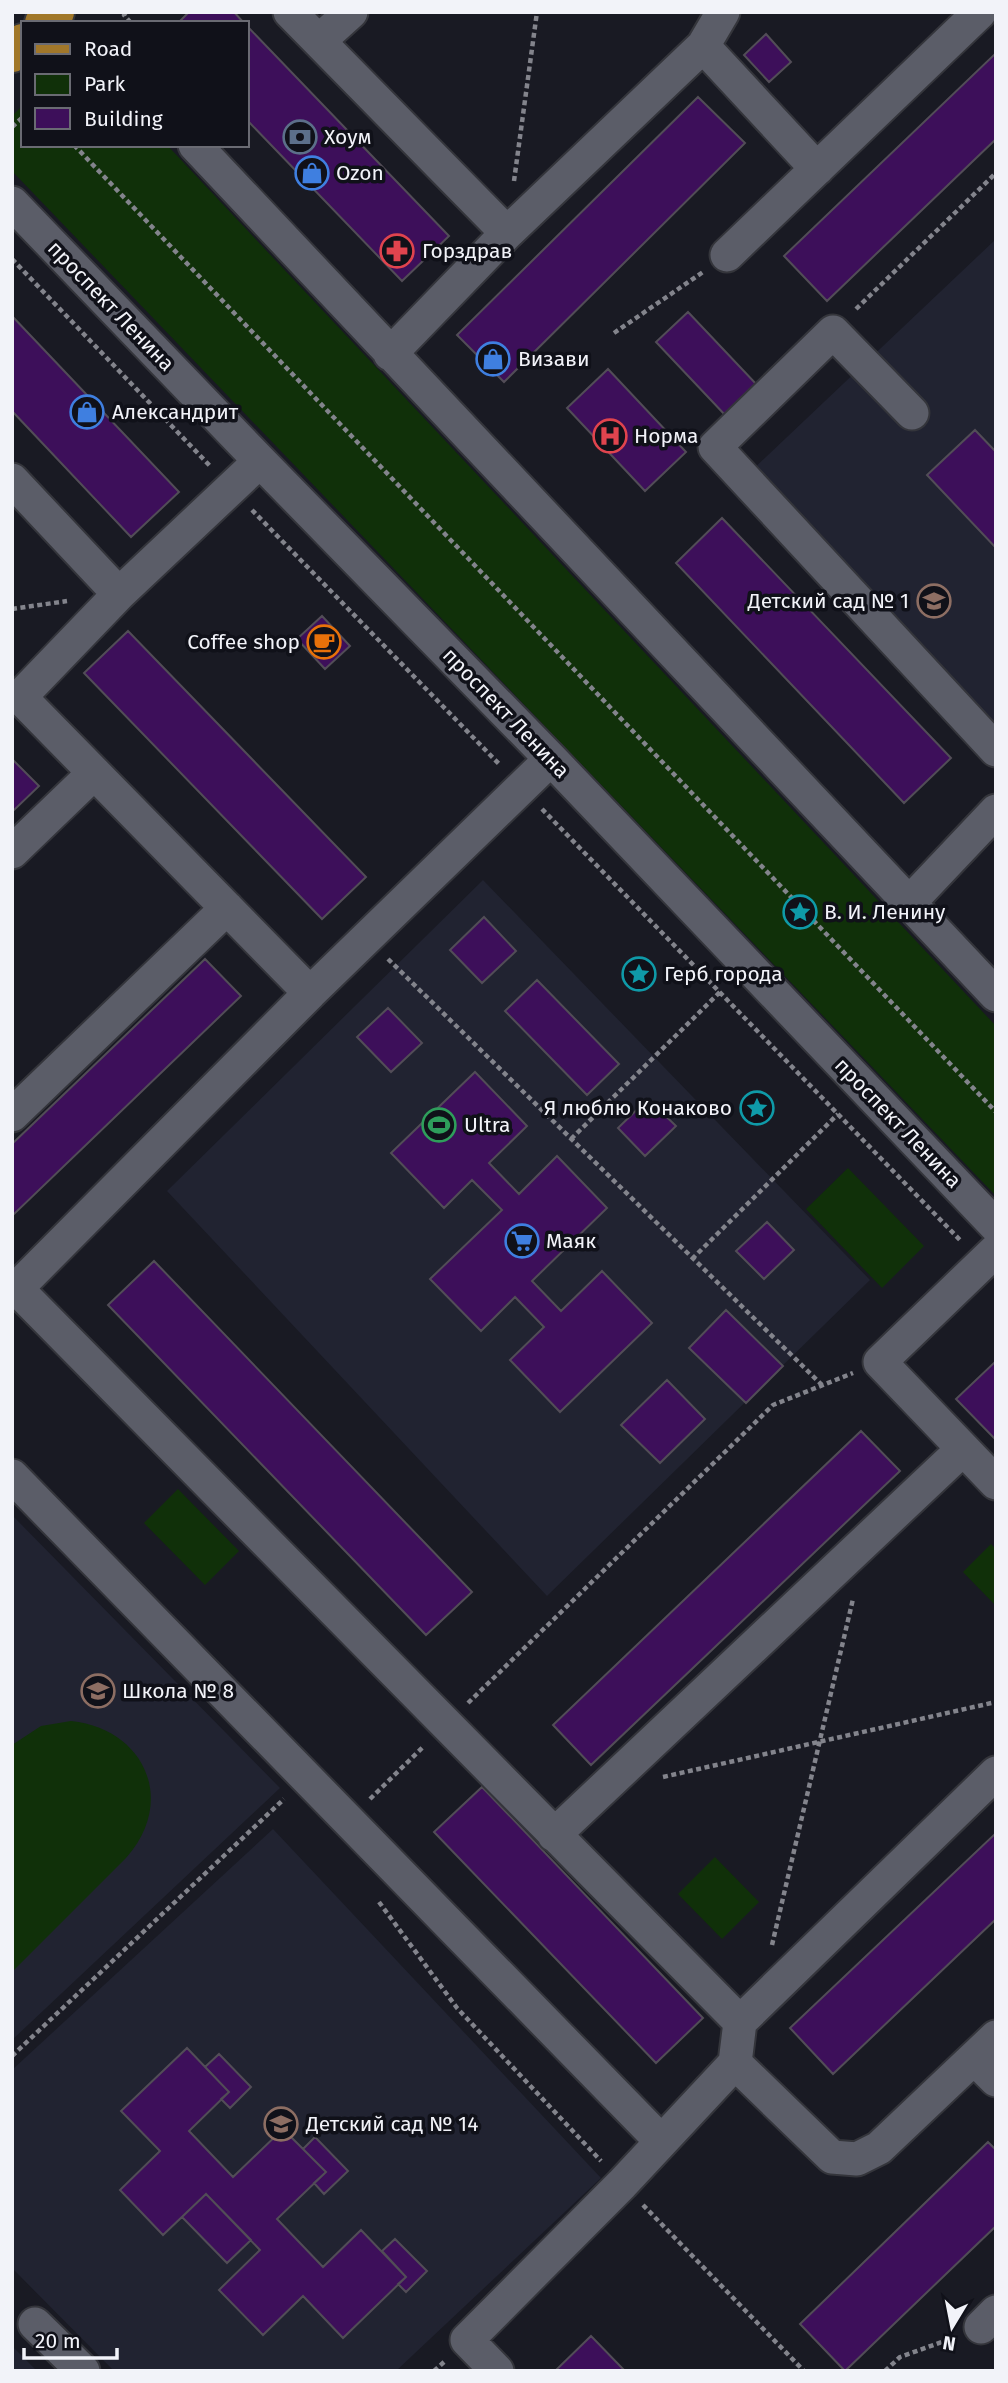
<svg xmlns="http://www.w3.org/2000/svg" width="1008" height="2383" viewBox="0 0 1008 2383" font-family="'Fira Sans',sans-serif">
<rect width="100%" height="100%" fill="#191a23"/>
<path fill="#212331" d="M 996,239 L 996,730 L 750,472 Z
M 483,880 L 870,1280 L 547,1596 L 167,1191 Z
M 12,1515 L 280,1788 L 12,2040 Z
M 273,1829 L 601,2178 L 396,2371 L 114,2371 L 12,2268 L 12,2070 Z
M 12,2346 L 37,2371 L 12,2371 Z"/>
<path fill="#103009" d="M 23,105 L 23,145 L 167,145 L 996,1026 L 996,1196 L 12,171 L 12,116 Z
M 848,1168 L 924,1246 L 882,1288 L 806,1209 Z
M 178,1489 L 239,1551 L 205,1585 L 144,1523 Z
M 991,1544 L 996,1549 L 996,1606 L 963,1572 Z
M 71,1721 C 145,1729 177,1801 126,1858 L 12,1972 L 12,1745 L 41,1726 Z
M 715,1857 L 759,1902 L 722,1939 L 678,1894 Z"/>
<path fill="#3d0f5a" stroke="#524d57" stroke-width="2" d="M 189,12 L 234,12 L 244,23 L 178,23 Z
M 247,26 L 449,236 L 402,281 L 247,120 Z
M 766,34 L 791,62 L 769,82 L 744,55 Z
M 996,53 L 996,139 L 827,301 L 784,256 Z
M 698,97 L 745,143 L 504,382 L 457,335 Z
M 688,312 L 758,386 L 726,416 L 656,342 Z
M 12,316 L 179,492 L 131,537 L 12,411 Z
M 608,369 L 686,452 L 645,491 L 567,408 Z
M 975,430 L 996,452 L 996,548 L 927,475 Z
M 722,518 L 951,758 L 904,803 L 676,563 Z
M 322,616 L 350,646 L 325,669 L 297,639 Z
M 128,631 L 366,877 L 322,919 L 84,673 Z
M 12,759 L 39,786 L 12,812 Z
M 484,917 L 516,951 L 482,983 L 450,950 Z
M 205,959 L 241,996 L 12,1216 L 12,1144 Z
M 537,980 L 619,1064 L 587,1095 L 505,1011 Z
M 388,1008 L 422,1043 L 391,1072 L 357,1037 Z
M 475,1072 L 527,1126 L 489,1163 L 519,1194 L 557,1156 L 607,1208 L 532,1281 L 561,1311 L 602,1271 L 652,1323 L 560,1412 L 510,1360 L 544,1327 L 515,1297 L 481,1331 L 430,1279 L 502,1210 L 472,1180 L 444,1208 L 391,1153 Z
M 648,1099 L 676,1126 L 645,1156 L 618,1128 Z
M 767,1222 L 794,1250 L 764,1279 L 736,1251 Z
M 154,1261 L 472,1592 L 426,1635 L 108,1305 Z
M 726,1310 L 783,1366 L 746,1403 L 689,1348 Z
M 996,1361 L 996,1440 L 956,1399 Z
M 667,1380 L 705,1419 L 660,1463 L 621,1425 Z
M 861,1431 L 900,1471 L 591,1765 L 553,1725 Z
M 482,1787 L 703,2018 L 656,2063 L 434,1832 Z
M 996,1833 L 996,1919 L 833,2074 L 790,2028 Z
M 187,2048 L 229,2092 L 189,2131 L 233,2177 L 283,2129 L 326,2172 L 277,2219 L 323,2267 L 361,2230 L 406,2277 L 343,2338 L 303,2296 L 263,2335 L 219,2290 L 260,2250 L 206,2194 L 163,2235 L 120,2190 L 160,2151 L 121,2111 Z
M 219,2054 L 251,2087 L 230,2108 L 221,2099 L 229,2092 L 205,2067 Z
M 315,2137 L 348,2171 L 324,2194 L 314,2183 L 326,2172 L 303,2149 Z
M 988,2142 L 996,2150 L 996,2226 L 845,2371 L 800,2324 Z
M 206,2194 L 251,2240 L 227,2263 L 182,2217 Z
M 395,2239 L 427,2271 L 406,2292 L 398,2284 L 406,2277 L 382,2251 Z
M 591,2336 L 625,2371 L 555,2371 Z"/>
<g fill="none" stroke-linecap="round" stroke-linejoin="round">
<defs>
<path id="minor" d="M 290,12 L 507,233
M 319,41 L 351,12
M 703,46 L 817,169
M 195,145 L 996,995
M 12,203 L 260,461 L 551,759 L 996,1226
M 727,255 L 980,12
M 390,354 L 507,233 L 703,46 L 723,12
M 912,413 L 833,332 L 715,447 L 996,750
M 12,480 L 119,594 L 260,461
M 119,594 L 20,697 L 310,993 L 551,759
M 12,852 L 94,773
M 909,903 L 996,811
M 12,1115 L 227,908
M 996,1250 L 880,1362 L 996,1483
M 17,1289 L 740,2022
M 12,1293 L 310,993
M 12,1476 L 661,2141
M 554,1835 L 963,1449
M 974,2058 L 996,2080
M 735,2063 L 832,2157 L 857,2159 L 879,2148 L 996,2037
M 35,2324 L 83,2371
M 981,2327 L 996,2312
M 497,2371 L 467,2340 L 622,2184 L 735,2063 L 740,2022 L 996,1773"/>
<path id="major" d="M 44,23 L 55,12
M 12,53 L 23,43"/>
</defs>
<use href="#minor" stroke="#34353b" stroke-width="37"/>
<use href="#major" stroke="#34353b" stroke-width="42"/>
<path stroke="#83848c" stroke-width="4.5" stroke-dasharray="5 3.5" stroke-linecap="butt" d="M 126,12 L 124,15 L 131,23
M 12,127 L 23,117
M 74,145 L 996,1112
M 514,181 L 537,12
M 12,259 L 210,466
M 856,309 L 996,173
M 614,333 L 703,272
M 252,510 L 500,765
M 12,609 L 67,601
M 542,809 L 960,1240
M 388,959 L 822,1385
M 571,1139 L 720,992
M 692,1259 L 838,1114
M 468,1703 L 773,1405 L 853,1373
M 663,1777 L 996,1702
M 370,1799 L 424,1746
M 379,1902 L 457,2008 L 601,2161
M 772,1945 L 853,1599
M 12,2056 L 284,1799
M 643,2205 L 804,2371
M 434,2371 L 444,2362
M 885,2371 L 900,2357 L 953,2338"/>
<use href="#minor" stroke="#5b5d68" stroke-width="33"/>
<use href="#major" stroke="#a1772a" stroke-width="38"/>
</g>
<defs>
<symbol id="bank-ring" viewBox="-11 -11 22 22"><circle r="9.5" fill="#101119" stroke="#5c6f8a" stroke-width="1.5"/><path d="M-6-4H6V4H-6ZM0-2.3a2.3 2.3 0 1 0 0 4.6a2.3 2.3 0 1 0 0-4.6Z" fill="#5c6f8a"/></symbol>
<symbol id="shop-ring" viewBox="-11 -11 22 22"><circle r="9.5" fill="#101119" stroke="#3f7fe0" stroke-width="1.5"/><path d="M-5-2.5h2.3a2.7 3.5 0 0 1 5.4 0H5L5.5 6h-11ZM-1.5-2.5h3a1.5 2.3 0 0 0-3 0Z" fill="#3f7fe0"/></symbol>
<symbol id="pharmacy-ring" viewBox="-11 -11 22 22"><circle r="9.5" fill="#101119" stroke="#e0444e" stroke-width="1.5"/><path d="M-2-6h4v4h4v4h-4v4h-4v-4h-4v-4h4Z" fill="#e0444e"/></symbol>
<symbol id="hospital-ring" viewBox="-11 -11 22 22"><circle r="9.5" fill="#101119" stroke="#e0444e" stroke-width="1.5"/><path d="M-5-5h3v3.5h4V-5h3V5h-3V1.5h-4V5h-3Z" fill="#e0444e"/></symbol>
<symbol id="school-ring" viewBox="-11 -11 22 22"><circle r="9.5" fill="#101119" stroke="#8d6e63" stroke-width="1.5"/><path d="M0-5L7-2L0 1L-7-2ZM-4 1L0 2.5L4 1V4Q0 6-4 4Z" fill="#8d6e63"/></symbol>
<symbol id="cafe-ring" viewBox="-11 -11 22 22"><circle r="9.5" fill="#101119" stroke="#e8710a" stroke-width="1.5"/><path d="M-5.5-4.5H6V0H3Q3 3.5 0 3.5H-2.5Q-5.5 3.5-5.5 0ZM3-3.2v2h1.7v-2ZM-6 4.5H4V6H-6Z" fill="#e8710a"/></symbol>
<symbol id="sight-ring" viewBox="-11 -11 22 22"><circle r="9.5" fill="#101119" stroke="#0f9aa8" stroke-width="1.5"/><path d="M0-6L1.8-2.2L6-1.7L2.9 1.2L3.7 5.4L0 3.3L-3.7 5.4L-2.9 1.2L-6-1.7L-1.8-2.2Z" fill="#0f9aa8"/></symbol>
<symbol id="stadium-ring" viewBox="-11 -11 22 22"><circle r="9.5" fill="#101119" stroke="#2e9e5b" stroke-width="1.5"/><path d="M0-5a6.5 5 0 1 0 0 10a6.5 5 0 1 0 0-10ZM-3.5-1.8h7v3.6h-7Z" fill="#2e9e5b"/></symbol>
<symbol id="supermarket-ring" viewBox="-11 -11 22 22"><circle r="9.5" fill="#101119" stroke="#3f7fe0" stroke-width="1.5"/><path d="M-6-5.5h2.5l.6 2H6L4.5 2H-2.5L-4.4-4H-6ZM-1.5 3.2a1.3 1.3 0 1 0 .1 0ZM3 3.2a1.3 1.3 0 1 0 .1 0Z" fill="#3f7fe0"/></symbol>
</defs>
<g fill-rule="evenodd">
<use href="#bank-ring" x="281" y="118" width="38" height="38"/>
<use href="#shop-ring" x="293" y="154" width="38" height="38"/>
<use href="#pharmacy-ring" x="378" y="232" width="38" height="38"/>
<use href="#shop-ring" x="474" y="340" width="38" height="38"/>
<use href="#shop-ring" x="68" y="393" width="38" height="38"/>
<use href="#hospital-ring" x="591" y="417" width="38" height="38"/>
<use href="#school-ring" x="915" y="582" width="38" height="38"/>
<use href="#cafe-ring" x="305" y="623" width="38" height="38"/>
<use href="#sight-ring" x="781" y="893" width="38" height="38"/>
<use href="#sight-ring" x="620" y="955" width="38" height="38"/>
<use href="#sight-ring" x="738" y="1089" width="38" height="38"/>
<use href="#stadium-ring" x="420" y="1106" width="38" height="38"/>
<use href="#supermarket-ring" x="503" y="1222" width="38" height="38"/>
<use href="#school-ring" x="79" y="1672" width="38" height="38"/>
<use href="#school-ring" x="262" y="2105" width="38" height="38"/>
</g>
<g text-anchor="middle" stroke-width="7" stroke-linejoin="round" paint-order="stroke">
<g font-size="21" fill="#f2f3f9" stroke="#101119" text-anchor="start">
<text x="324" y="144">Хоум</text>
<text x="336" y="180">Ozon</text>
<text x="422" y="258">Горздрав</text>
<text x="518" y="366">Визави</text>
<text x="112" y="419">Александрит</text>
<text x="634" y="443">Норма</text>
<text x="909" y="608" text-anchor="end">Детский сад № 1</text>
<text x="300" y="649" text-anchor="end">Coffee shop</text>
<text x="824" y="919">В. И. Ленину</text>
<text x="664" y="981">Герб города</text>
<text x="732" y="1115" text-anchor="end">Я люблю Конаково</text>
<text x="464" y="1132">Ultra</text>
<text x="546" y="1248">Маяк</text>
<text x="122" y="1698">Школа № 8</text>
<text x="306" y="2131">Детский сад № 14</text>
</g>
<g font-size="21" fill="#f2f3f9" stroke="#101119">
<text transform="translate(111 306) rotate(46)" y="7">проспект Ленина</text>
<text transform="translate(506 713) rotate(46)" y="7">проспект Ленина</text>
<text transform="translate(898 1123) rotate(46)" y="7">проспект Ленина</text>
</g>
</g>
<rect width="1008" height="2383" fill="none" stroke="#f2f3f9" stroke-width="28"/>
<rect x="21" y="21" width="228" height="126" fill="#101119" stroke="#6a6b73" stroke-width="2"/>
<rect x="35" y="44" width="35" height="10" fill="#a1772a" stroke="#6a6b73" stroke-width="2"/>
<text x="84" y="56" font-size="21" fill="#f2f3f9">Road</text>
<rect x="35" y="74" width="35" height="21" fill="#103009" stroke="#6a6b73" stroke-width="2"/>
<text x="84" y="91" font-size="21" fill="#f2f3f9">Park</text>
<rect x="35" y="108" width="35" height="21" fill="#3d0f5a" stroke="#6a6b73" stroke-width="2"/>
<text x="84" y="126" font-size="21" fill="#f2f3f9">Building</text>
<g transform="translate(952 2327) rotate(190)" stroke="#101119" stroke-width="5" paint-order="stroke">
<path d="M0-5L12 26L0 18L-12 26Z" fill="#f2f3f9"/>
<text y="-10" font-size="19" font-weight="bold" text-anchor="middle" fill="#f2f3f9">N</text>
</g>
<path d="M24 2348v10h93v-10" fill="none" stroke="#f2f3f9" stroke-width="3.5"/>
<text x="35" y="2348" font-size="21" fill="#f2f3f9" stroke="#101119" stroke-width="5" paint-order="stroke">20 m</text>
</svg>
